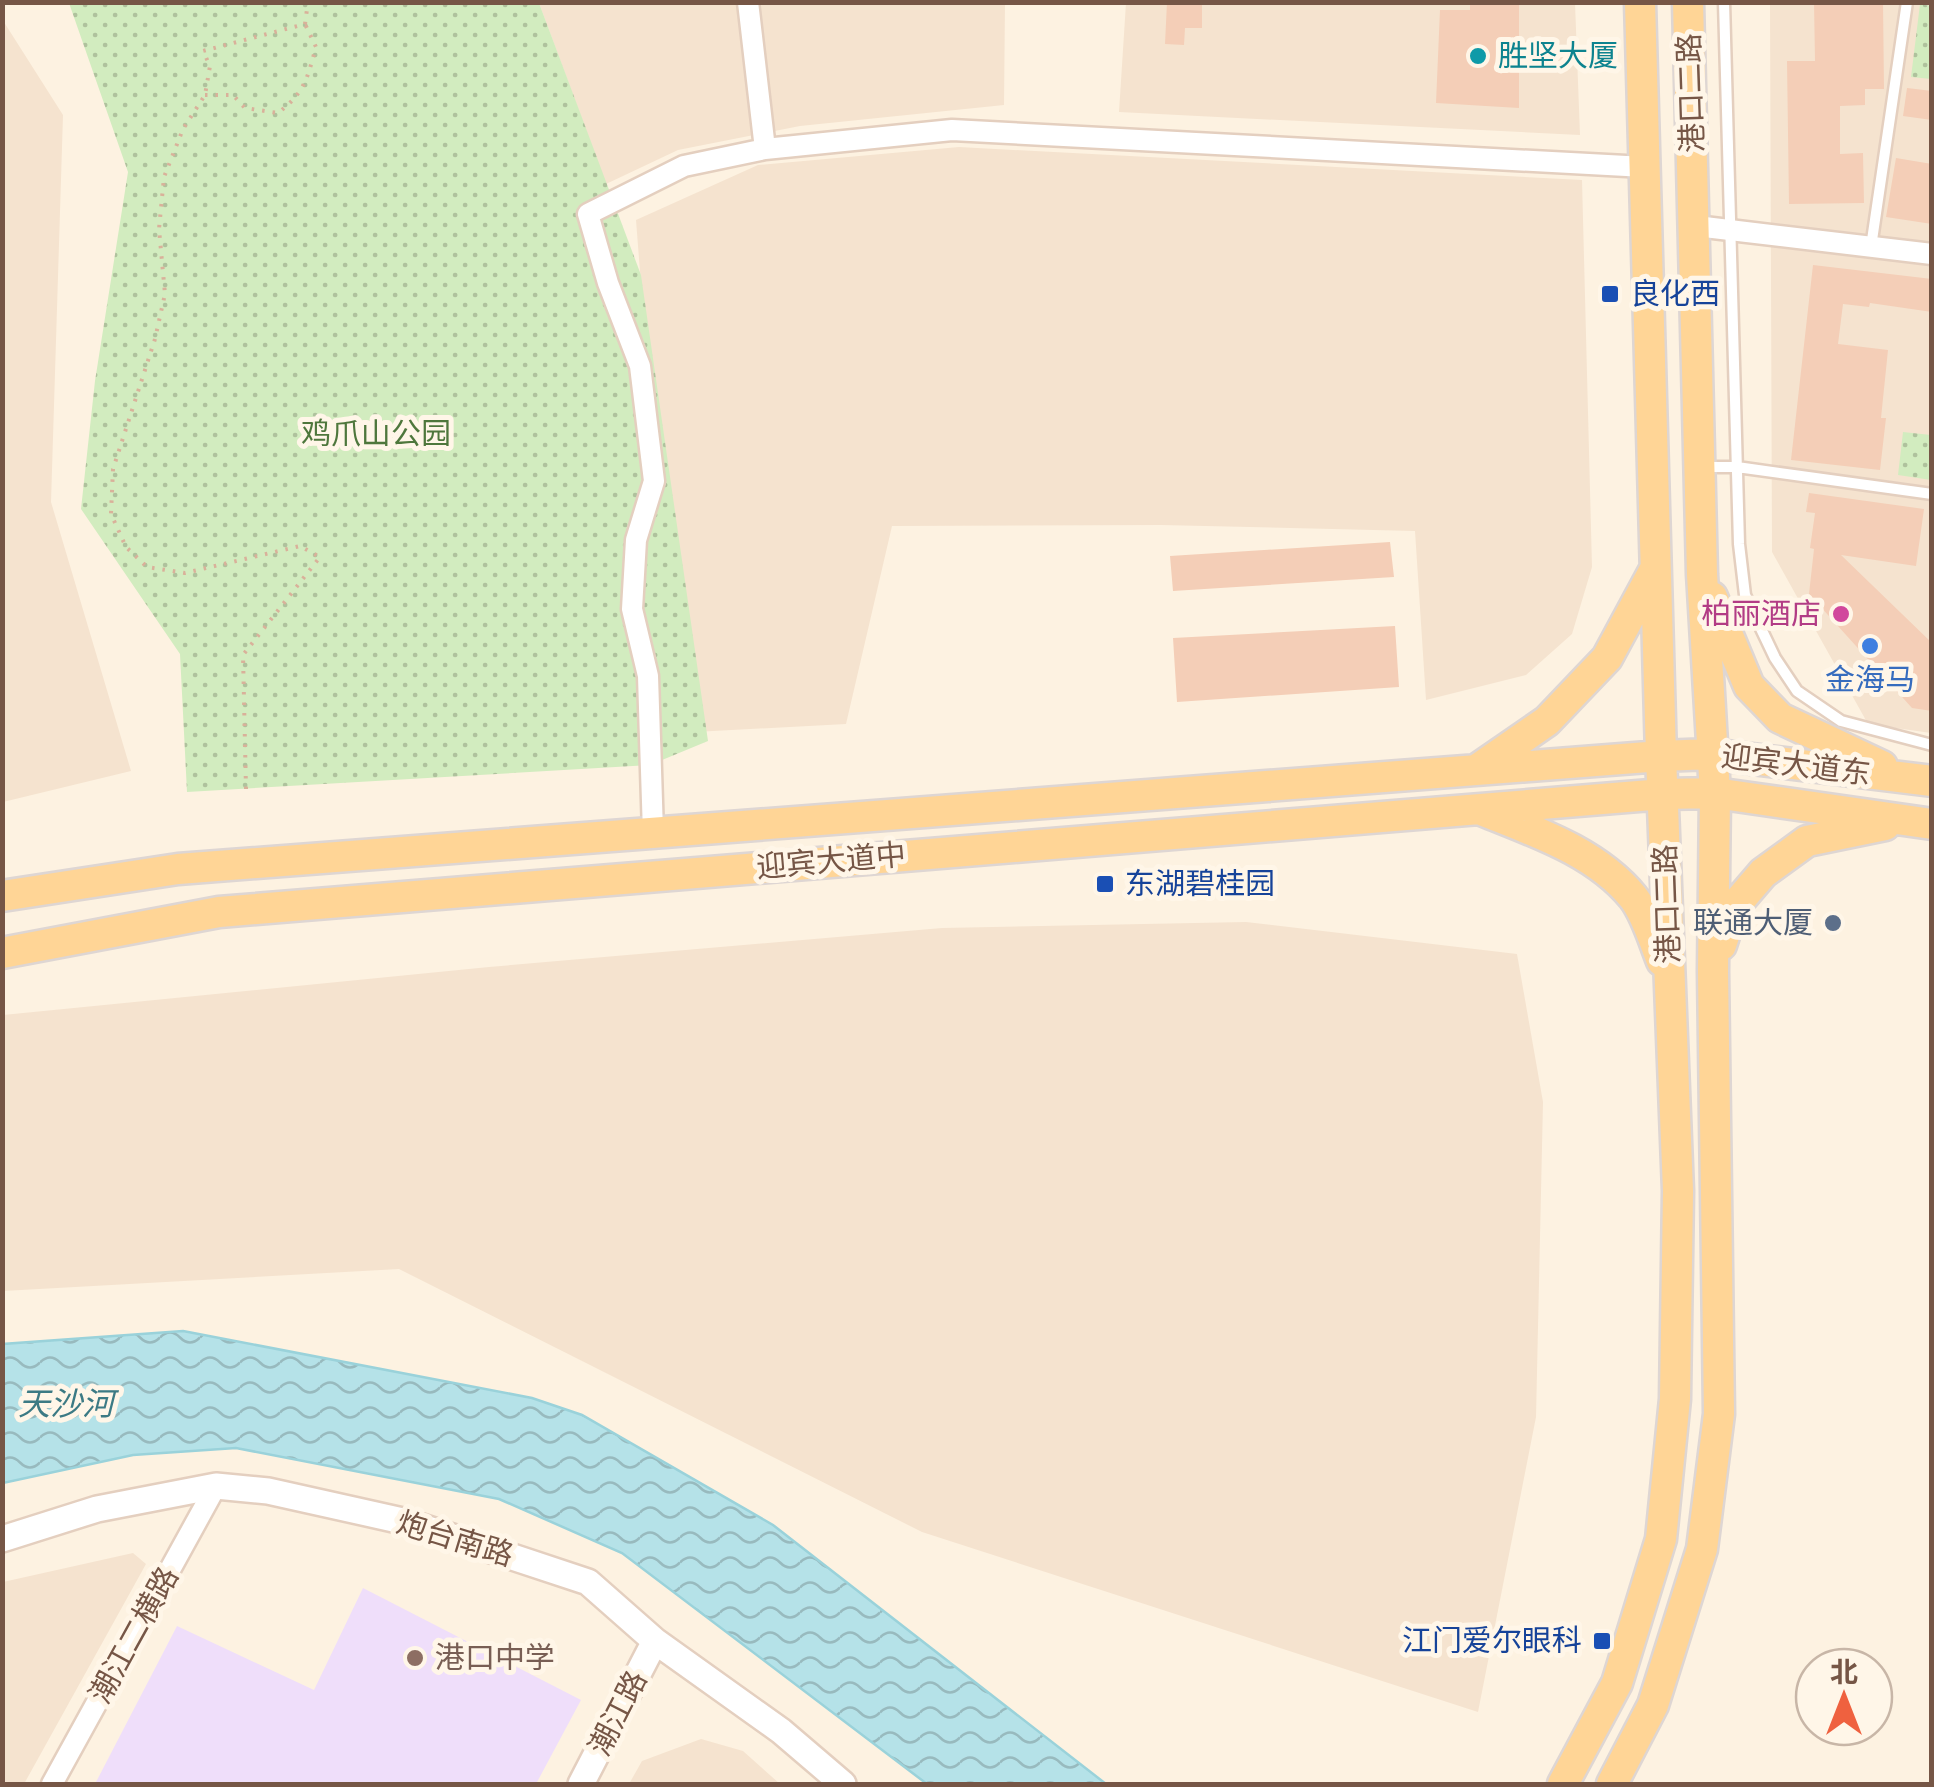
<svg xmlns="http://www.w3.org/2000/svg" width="1934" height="1787" viewBox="0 0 1934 1787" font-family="Quicksand,'Noto Sans SC',sans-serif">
<defs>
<pattern id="park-dots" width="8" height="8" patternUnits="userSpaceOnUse" patternTransform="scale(2.5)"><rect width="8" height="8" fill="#d2ecbf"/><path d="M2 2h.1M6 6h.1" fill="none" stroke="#afc29d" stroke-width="1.8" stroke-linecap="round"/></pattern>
<pattern id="water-waves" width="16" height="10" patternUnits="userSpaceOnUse" patternTransform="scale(2.5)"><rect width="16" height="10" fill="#b5e2e8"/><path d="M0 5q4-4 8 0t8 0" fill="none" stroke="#98babe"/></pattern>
</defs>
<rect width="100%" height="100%" fill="#fdf2e1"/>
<path fill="#f5e3cf" d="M 539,3 L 1005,3 L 1004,105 L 800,126 L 678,150 L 606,184 Z
M 1126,3 L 1575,3 L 1580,135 L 1119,112 Z
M 1770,3 L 1931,3 L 1931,733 L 1868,724 L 1772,552 Z
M 2,19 L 63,115 L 51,502 L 131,771 L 3,802 Z
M 959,147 L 1582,180 L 1592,567 L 1572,634 L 1526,675 L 1426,700 L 1415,531 L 1161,525 L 892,526 L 846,724 L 676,733 L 636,220 L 758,165 Z
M 1246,922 L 1517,954 L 1543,1102 L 1536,1417 L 1478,1712 L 922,1532 L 399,1269 L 3,1291 L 3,1015 L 489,967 L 942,928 Z
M 133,1553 L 146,1564 L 24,1784 L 3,1784 L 3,1582 Z
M 701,1739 L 743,1751 L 780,1784 L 629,1784 L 642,1761 Z"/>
<path fill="#efdefa" d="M 363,1588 L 581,1700 L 536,1784 L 95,1784 L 177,1626 L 314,1690 Z"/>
<path fill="url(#park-dots)" d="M 69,3 L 539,3 L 641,275 L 708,741 L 650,765 L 187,792 L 180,654 L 81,509 L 95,381 L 128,172 Z
M 1920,4 L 1931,6 L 1931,79 L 1911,77 Z
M 1903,432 L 1931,435 L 1931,480 L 1898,475 Z"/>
<path fill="url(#water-waves)" stroke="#9ad2da" stroke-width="2.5" d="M 183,1331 L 532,1398 L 582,1415 L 773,1525 L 1106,1784 L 927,1784 L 622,1553 L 499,1499 L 236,1448 L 133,1455 L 3,1483 L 3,1344 Z"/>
<path fill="#f4ceb7" d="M 1167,2 L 1202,2 L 1202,28 L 1185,28 L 1184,45 L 1165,44 Z
M 1470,2 L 1519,2 L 1519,108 L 1436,103 L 1440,10 L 1470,10 Z
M 1814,2 L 1883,2 L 1884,89 L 1865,89 L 1865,105 L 1840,106 L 1840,154 L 1863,153 L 1864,203 L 1789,204 L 1787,61 L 1815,61 Z
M 1907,88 L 1932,91 L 1932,120 L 1903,116 Z
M 1896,158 L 1932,164 L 1932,224 L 1886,217 Z
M 1813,265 L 1932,279 L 1932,312 L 1870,303 L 1869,307 L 1843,304 L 1838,344 L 1888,350 L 1881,418 L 1886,418 L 1880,470 L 1791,460 Z
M 1809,493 L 1924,509 L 1916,566 L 1841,555 L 1932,643 L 1932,711 L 1912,708 L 1809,594 L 1814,549 L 1810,548 L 1815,513 L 1806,512 Z
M 1390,542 L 1394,577 L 1173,591 L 1170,556 Z
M 1395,626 L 1399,687 L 1177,702 L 1173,638 Z"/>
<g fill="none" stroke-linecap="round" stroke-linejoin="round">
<defs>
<path id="service" d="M 1724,2 L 1739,544 L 1745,595 L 1775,658 L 1797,691 L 1841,721 L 1932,745
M 1871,247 L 1907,2
M 1701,467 L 1737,467 L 1932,494"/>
<path id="minor" d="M 748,2 L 765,149
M 1696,226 L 1932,254
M 653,833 L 648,676 L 632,609 L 636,540 L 654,481 L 640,366 L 608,283 L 588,214 L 684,166 L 765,149 L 952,130 L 1645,167
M 52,1784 L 216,1486"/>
<path id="tertiary" d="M 2,1539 L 97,1509 L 216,1486 L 268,1491 L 407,1522 L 588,1582 L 655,1641 L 781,1731 L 843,1784
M 581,1784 L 655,1641"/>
<path id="primary" d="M 1712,597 L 1749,686 L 1780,718 L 1882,766
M 1479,768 L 1547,721 L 1607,658 L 1654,571
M 1484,811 C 1536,832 1596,852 1633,897 C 1646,913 1654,941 1662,961
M 2,896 L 178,869 L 1661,756 L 1711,754 L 1932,781
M 1721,945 L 1733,908 L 1763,873 L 1807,841 L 1885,825
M 2,953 L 219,912 L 1663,794 L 1715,793 L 1932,824
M 1563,1784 L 1617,1683 L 1661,1539 L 1675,1399 L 1678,1191 L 1661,756 L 1640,2
M 1612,1784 L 1653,1705 L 1702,1549 L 1719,1414 L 1713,971 L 1715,793 L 1702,574 L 1688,2"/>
</defs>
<use href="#service" stroke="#e4cfbf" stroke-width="15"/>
<use href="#minor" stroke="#e4cfbf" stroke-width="25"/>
<use href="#tertiary" stroke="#e4cfbf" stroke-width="30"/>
<use href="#primary" stroke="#ded6d3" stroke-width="35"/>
<path stroke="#d9b19a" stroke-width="4" stroke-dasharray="2.5 8" stroke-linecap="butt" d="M 205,95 L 233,95 L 245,108 L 278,113 C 305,92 307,79 316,47 L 305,24
M 246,789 L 243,655 L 320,557 L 300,546 L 185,573 L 147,567 L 126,547 L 111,514 L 113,469 L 155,339 L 165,294 L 159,229 L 164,177 L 183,129 L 205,95 L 210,66 L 203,51 L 305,24 L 308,2"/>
<use href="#service" stroke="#fff" stroke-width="10"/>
<use href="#minor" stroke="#fff" stroke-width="20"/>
<use href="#tertiary" stroke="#fff" stroke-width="25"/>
<use href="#primary" stroke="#ffd596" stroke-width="30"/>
</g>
<circle fill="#0f9aa8" stroke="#fff6e8" stroke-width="4" cx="1478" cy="56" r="10"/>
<g fill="#1a4fb4" stroke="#fff6e8" stroke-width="4">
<rect x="1600" y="284" width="20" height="20" rx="5"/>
<rect x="1095" y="874" width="20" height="20" rx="5"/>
<rect x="1592" y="1631" width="20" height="20" rx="5"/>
</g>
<circle fill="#d1479c" stroke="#fff6e8" stroke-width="4" cx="1841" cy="614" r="10"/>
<circle fill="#3f7fe0" stroke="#fff6e8" stroke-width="4" cx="1870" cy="646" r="10"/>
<circle fill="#5c6f8a" stroke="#fff6e8" stroke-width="4" cx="1833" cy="923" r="10"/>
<circle fill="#8d6e63" stroke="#fff6e8" stroke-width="4" cx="415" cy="1658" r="10"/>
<g text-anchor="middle" stroke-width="10" stroke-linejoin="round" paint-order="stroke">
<g font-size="30" fill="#0d838f" stroke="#fff6e8" text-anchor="start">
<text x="1498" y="66">胜坚大厦</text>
</g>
<g font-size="30" fill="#765646" stroke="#fff6e8">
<text transform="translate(1691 93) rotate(-92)" y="10">港口二路</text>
<text transform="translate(1796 765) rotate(7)" y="10">迎宾大道东</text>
<text transform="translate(831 861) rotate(-5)" y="10">迎宾大道中</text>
<text transform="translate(1667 904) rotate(-92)" y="10">港口二路</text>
<text transform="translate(455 1539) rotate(17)" y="10">炮台南路</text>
<text transform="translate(134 1635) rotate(-61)" y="10">潮江二横路</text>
<text transform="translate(618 1713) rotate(-63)" y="10">潮江路</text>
</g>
<g font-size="30" fill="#164399" stroke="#fff6e8" text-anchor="start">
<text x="1630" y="304">良化西</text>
<text x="1125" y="894">东湖碧桂园</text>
<text x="1582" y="1651" text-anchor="end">江门爱尔眼科</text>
</g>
<g font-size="30" fill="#4e773c" stroke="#fff6e8">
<text x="376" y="444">鸡爪山公园</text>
</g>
<g font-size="30" fill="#b23c85" stroke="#fff6e8" text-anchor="end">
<text x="1821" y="624">柏丽酒店</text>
</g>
<g font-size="30" fill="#366cbe" stroke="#fff6e8">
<text x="1870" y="690">金海马</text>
</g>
<g font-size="30" fill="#4e5e75" stroke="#fff6e8" text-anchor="end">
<text x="1813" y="933">联通大厦</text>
</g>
<g font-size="30" fill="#785e54" stroke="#fff6e8" text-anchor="start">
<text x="435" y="1668">港口中学</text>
</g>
<g font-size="32" font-style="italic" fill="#3c7a84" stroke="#fff6e8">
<text x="66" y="1415">天沙河</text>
</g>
</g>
<rect width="1934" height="1787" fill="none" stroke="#765646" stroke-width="10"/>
<g transform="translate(1844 1697)"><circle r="48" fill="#fff6e8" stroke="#c8b6a7" stroke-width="2.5"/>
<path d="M0-8L18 38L0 25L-18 38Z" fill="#ef613f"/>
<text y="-15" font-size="28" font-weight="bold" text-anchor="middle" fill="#765646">北</text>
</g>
</svg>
